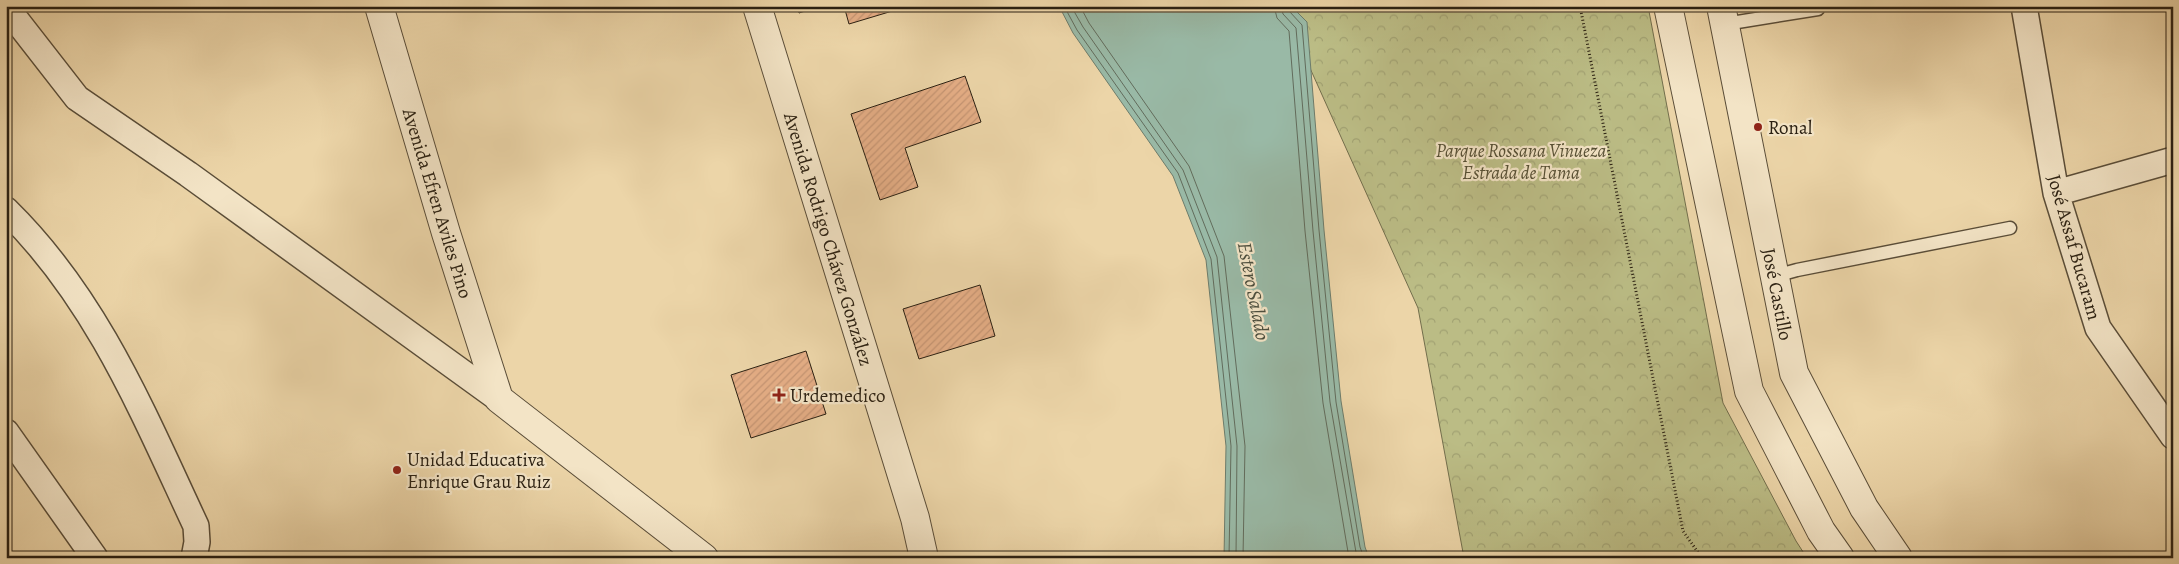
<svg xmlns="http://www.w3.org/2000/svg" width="2179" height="564" viewBox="0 0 2179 564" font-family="Alegreya,serif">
<defs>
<pattern id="park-crowns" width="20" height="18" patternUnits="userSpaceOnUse" patternTransform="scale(1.25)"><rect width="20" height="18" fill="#bbbc85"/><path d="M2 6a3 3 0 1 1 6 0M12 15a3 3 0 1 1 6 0" fill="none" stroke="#a1a172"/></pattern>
<pattern id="building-hatch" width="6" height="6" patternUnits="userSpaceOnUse" patternTransform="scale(1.25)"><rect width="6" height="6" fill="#e5ae86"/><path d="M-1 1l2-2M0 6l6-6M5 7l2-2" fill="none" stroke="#c59573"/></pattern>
</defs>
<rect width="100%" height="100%" fill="#ecd5a8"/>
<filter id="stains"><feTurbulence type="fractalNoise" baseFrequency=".004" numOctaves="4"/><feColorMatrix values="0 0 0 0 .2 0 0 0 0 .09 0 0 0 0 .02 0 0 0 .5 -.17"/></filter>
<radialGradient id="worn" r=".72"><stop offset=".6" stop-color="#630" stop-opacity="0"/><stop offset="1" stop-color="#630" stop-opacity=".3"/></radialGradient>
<path fill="url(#park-crowns)" stroke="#726e4c" d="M 1282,6 L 1648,6 L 1723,403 L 1796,541 L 1807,558 L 1464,558 L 1418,308 Z"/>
<path fill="#99b9a6" stroke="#6d7c6b" d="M 1059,6 L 1291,6 L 1307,22 L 1324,230 L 1341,401 L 1365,547 L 1369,558 L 1224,558 L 1226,446 L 1206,260 L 1173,176 L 1073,33 Z"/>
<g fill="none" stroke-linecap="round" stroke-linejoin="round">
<path stroke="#626c5c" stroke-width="1" d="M 1064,6 L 1077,30 L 1178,173 L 1211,259 L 1231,446 L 1229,558
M 1071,6 L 1083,27 L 1183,170 L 1217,257 L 1237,446 L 1236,558
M 1080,6 L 1089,23 L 1189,166 L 1224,256 L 1245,446 L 1243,558
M 1274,6 L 1277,18 L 1289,31 L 1305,231 L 1323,403 L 1349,558
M 1281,6 L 1283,14 L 1296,28 L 1313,231 L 1330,402 L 1357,558
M 1288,6 L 1289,11 L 1302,25 L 1319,230 L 1336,402 L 1360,547 L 1364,558"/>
</g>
<path fill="url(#building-hatch)" stroke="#2a2012" d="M 797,6 L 821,6 L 799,13 Z
M 844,6 L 909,6 L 849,24 Z
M 965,76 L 981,122 L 905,148 L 918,187 L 880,200 L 851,114 Z
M 980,285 L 995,336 L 919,359 L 903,309 Z
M 806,351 L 826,414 L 751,438 L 731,375 Z"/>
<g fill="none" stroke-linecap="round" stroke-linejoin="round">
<defs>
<path id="service" d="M 1725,24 L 1818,9
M 1775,276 L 1797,270 L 2010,228"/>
<path id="minor" d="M 8,6 L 10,12 L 77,98 L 188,174 L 499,399
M 2024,6 L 2056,193 L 2098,328 L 2173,436
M 2056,193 L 2173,160
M 6,210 C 97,299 143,413 196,526 L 197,542 L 194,558
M 6,432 L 95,558"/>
<path id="tertiary" d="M 379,6 L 446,233 L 499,399 L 704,558
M 757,6 L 915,518 L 924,558
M 1668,6 L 1749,391 L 1821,531 L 1840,558
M 1721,6 L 1794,373 L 1864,508 L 1898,558"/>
</defs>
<use href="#service" stroke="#5a4d38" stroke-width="15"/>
<use href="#minor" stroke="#5a4d38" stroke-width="28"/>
<use href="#tertiary" stroke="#5a4d38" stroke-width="30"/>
<path stroke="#2a2012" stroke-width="3" stroke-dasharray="1 2.5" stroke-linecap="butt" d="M 1580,6 L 1683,531 L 1702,558"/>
<use href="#service" stroke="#f3e4c6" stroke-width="12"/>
<use href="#minor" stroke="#f3e4c6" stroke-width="25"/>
<use href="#tertiary" stroke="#f3e4c6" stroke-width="28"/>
</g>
<g fill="#8f2418" stroke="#f3e4c6" stroke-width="2">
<circle cx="1758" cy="127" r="5"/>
<path d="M776.5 387.5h5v5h5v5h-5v5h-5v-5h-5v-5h5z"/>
<circle cx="397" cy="470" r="5"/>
</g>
<g text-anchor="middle" stroke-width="4.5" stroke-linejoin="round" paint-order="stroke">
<g font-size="19" fill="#2a2012" stroke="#f3e4c6" text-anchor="start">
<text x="1768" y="134">Ronal</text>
<text x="790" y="402">Urdemedico</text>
<text x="407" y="466">Unidad Educativa<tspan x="407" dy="22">Enrique Grau Ruiz</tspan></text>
</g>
<g font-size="19" font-style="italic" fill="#564f34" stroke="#f3e4c6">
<text x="1521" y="157">Parque Rossana Vinueza<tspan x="1521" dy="22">Estrada de Tama</tspan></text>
</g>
<g font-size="19" fill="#2a2012" stroke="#f3e4c6">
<text transform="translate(438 203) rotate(73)" y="7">Avenida Efren Aviles Pino</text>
<text transform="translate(829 239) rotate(73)" y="7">Avenida Rodrigo Chávez González</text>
<text transform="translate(2075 247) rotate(74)" y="7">José Assaf Bucaram</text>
<text transform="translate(1778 294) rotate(79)" y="7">José Castillo</text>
</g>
<g font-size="20" font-style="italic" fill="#4b4e3e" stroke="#f3e4c6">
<text transform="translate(1254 291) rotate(79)" y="7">Estero Salado</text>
</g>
</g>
<rect width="2179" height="564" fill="none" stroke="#ecd5a8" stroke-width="25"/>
<rect x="8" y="8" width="2164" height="549" fill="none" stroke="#2a2012" stroke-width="2.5"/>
<rect x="12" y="12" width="2154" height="539" fill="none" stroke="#2a2012"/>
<rect width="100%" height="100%" filter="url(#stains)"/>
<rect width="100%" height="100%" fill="url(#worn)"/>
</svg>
